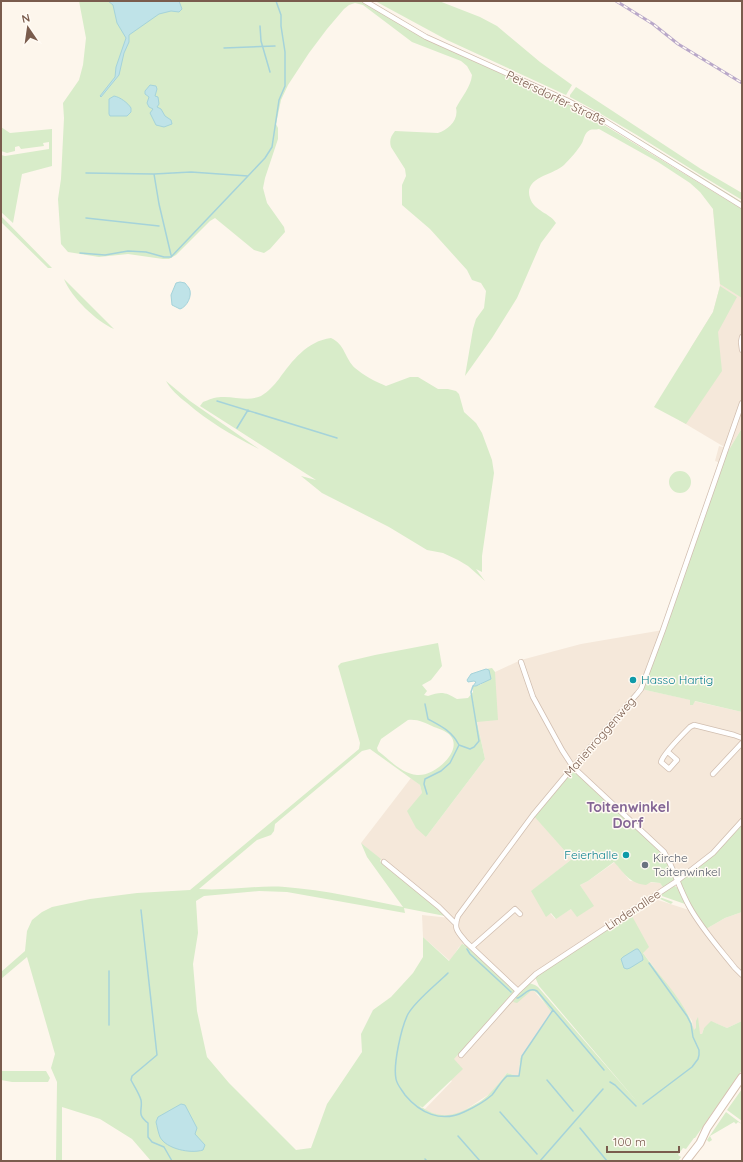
<svg xmlns="http://www.w3.org/2000/svg" width="743" height="1162" viewBox="0 0 743 1162" font-family="Quicksand,sans-serif">
<rect width="100%" height="100%" fill="#fdf6ec"/>
<path fill="#f5e8da" d="M 713,209 L 742,220 L 742,428 L 721,463 L 715,461 L 719,446 L 726,448 L 679,420 L 690,349 L 713,312 L 720,286 Z
M 663,630 L 641,689 L 691,700 L 690,704 L 693,705 L 694,701 L 742,712 L 742,821 L 713,853 L 677,881 L 534,815 L 572,859 L 532,891 L 555,919 L 571,909 L 593,906 L 580,885 L 588,881 L 615,862 L 630,881 L 660,883 L 665,890 L 536,974 L 518,991 L 466,942 L 459,947 L 450,961 L 423,937 L 422,915 L 450,918 L 361,843 L 411,778 L 420,785 L 422,793 L 426,837 L 485,759 L 477,721 L 495,686 L 495,672 L 521,660 L 581,644 Z
M 658,900 L 692,911 L 742,975 L 742,1021 L 727,1028 L 715,1023 L 704,1028 L 702,1034 L 694,1037 L 692,1021 L 678,999 L 643,953 L 632,917 Z
M 742,912 L 742,973 L 706,929 L 725,918 Z
M 490,976 L 516,1000 L 531,991 L 534,991 L 553,1013 L 520,1058 L 519,1075 L 517,1076 L 507,1073 L 491,1093 L 462,1112 L 452,1115 L 441,1116 L 424,1110 L 452,1081 L 430,1060 Z"/>
<path fill="#d8ecc9" fill-rule="evenodd" d="M 79,1 L 361,1 L 410,30 L 431,41 L 548,94 L 586,114 L 742,209 L 742,298 L 720,284 L 713,209 L 700,192 L 690,183 L 658,162 L 599,129 C 596,130 592,129 590,130 C 584,133 584,139 582,143 C 578,150 570,159 564,165 C 554,175 523,177 530,198 C 534,211 550,213 556,223 L 541,243 L 517,298 L 492,338 L 465,376 L 473,329 L 476,319 L 484,308 L 486,291 L 481,283 L 472,280 L 467,270 L 430,229 L 402,205 L 402,185 L 406,176 L 405,169 L 391,147 C 389,140 391,136 395,131 L 438,133 C 448,130 459,120 456,108 C 461,98 471,87 472,75 L 467,66 L 461,61 L 412,42 L 363,5 L 355,3 L 349,5 L 344,9 L 327,29 L 309,53 L 288,85 L 281,100 L 276,124 L 278,128 L 278,139 L 265,178 L 263,188 L 267,203 L 284,227 L 285,232 L 270,249 L 264,253 L 254,250 L 215,218 L 210,221 L 176,255 L 169,259 L 163,259 L 128,254 L 99,257 L 68,252 L 61,244 L 58,199 L 61,179 L 64,118 L 63,103 L 79,80 L 83,65 L 86,38 Z
M 375,1 L 439,1 L 480,17 L 497,26 L 540,62 L 572,85 L 566,95 L 447,40 Z
M 576,87 L 701,169 L 742,193 L 742,200 C 684,166 630,128 570,97 L 570,95 Z
M 570,99 L 602,116 L 742,202 L 742,203 Z
M 1,127 L 10,133 L 52,129 L 52,166 L 22,174 L 13,223 L 1,212 L 1,155 L 5,156 L 49,149 L 49,142 L 43,143 L 44,146 L 21,149 L 19,146 L 15,147 L 15,151 L 7,153 L 1,151 Z
M 1,216 L 52,268 L 48,268 L 1,222 Z
M 64,279 L 114,329 C 97,322 71,297 64,279 Z
M 720,286 L 737,297 L 718,332 L 722,371 L 686,424 L 654,407 L 713,312 Z
M 331,338 C 345,344 345,359 355,368 C 363,375 376,382 386,386 L 410,377 L 418,377 L 438,389 L 448,389 L 456,391 L 459,394 L 464,412 L 476,423 L 482,433 L 492,460 L 494,473 L 482,556 L 482,572 L 476,569 L 485,581 L 468,566 L 458,560 L 443,553 L 427,550 L 389,527 L 322,493 L 301,476 L 316,480 L 200,406 L 203,402 C 208,400 215,397 221,397 C 235,396 247,402 261,396 C 268,392 274,385 279,379 C 292,361 307,341 331,338 Z
M 166,381 L 190,401 L 259,449 C 233,436 209,422 187,403 C 178,396 171,390 166,381 Z
M 742,428 L 742,712 L 695,701 L 693,705 L 690,705 L 690,700 L 641,689 L 721,463 Z
M669 482a11 11 0 1 1 22 0a11 11 0 1 1-22 0Z
M 438,643 L 442,666 L 431,680 L 422,685 L 427,691 L 424,695 L 428,696 C 441,691 446,692 457,699 L 468,698 L 473,692 L 473,686 L 480,685 L 489,679 L 489,670 L 486,669 L 492,668 L 495,672 L 498,720 L 477,722 L 485,759 L 426,837 L 416,828 L 407,811 L 422,793 L 420,785 L 370,749 L 362,751 L 275,824 L 274,831 L 271,835 L 257,840 L 199,889 C 228,891 256,885 285,887 C 325,890 364,899 403,907 L 367,857 L 361,843 L 381,859 L 380,861 L 398,877 L 400,875 L 439,907 L 445,916 L 404,908 L 405,913 L 287,892 L 259,891 L 204,896 L 196,901 L 198,933 L 193,964 L 197,1011 L 207,1057 L 229,1083 L 296,1150 L 311,1148 L 327,1104 L 362,1052 L 361,1034 L 373,1010 L 391,997 L 413,973 L 423,957 L 423,937 L 449,961 L 462,944 L 468,946 L 516,991 L 511,995 L 454,1059 L 463,1069 L 422,1108 L 419,1105 C 438,1120 454,1117 474,1105 C 480,1102 487,1097 491,1092 C 497,1086 502,1079 507,1073 L 517,1076 L 519,1075 L 520,1058 L 552,1013 L 538,994 L 534,991 L 531,991 L 517,1003 L 513,1002 L 517,996 L 529,983 L 535,985 L 538,987 L 639,1104 L 539,986 L 535,977 L 657,896 L 673,902 L 671,904 L 658,898 L 632,916 L 649,947 L 643,953 C 659,976 687,1003 694,1030 L 696,1028 L 696,1021 L 698,1017 L 700,1034 L 702,1034 L 704,1028 L 711,1021 L 727,1028 L 742,1021 L 742,1070 L 695,1138 L 694,1138 L 686,1149 L 683,1148 L 678,1155 L 681,1157 L 678,1161 L 151,1161 L 132,1139 L 100,1119 L 62,1107 L 62,1161 L 56,1161 L 57,1082 L 51,1068 L 55,1054 L 27,957 L 1,979 L 1,972 L 25,951 L 27,931 L 32,920 L 42,912 L 52,907 L 90,899 L 137,893 L 190,890 L 359,749 L 360,743 L 338,666 L 341,663 L 375,655 ZM 408,720 C 418,719 425,723 434,727 C 440,729 449,732 452,738 C 461,754 432,777 417,775 C 402,774 390,760 378,751 L 377,748 L 381,739 Z
M 573,767 L 664,852 L 677,881 L 665,890 L 660,883 L 651,882 L 646,885 C 629,883 625,874 614,862 L 588,881 L 580,885 L 594,906 L 577,917 L 571,909 L 556,919 L 551,913 L 546,917 L 531,891 L 572,859 L 533,815 Z
M 742,821 L 742,912 L 725,918 L 706,929 L 692,909 L 680,885 L 681,878 L 713,853 Z
M 672,886 L 675,886 L 678,888 L 685,904 L 659,895 Z
M 1,1071 L 46,1071 L 50,1078 L 48,1082 L 12,1082 L 1,1080 Z
M 742,1089 L 742,1121 L 727,1110 Z
M 726,1112 L 742,1124 L 738,1122 L 736,1124 L 734,1122 L 710,1136 L 712,1140 L 709,1142 L 707,1140 Z"/>
<path fill="#bfe3e8" stroke="#a5d3da" d="M 108,1 L 179,1 L 182,9 L 179,12 L 171,11 L 159,14 L 129,35 L 129,42 L 124,53 L 119,75 L 101,97 L 100,96 L 115,77 L 116,67 L 126,38 L 117,23 L 113,5 Z
M 150,85 L 156,86 L 157,89 L 155,96 L 158,97 L 159,104 L 157,107 L 161,109 L 165,116 L 171,120 L 172,124 L 164,127 L 156,125 L 150,113 L 153,109 L 149,107 L 147,103 L 149,97 L 145,94 L 145,91 Z
M 114,96 C 120,97 128,103 131,108 L 131,112 L 127,116 L 110,116 L 109,114 L 109,99 Z
M 180,282 L 185,283 C 186,285 188,286 189,288 C 193,295 187,307 180,309 L 172,305 L 171,295 L 176,283 Z
M 486,669 L 489,670 L 491,679 L 476,686 L 473,686 L 476,682 L 474,681 L 468,682 L 467,680 L 471,674 Z
M 636,949 L 638,949 C 641,953 643,956 643,960 L 630,968 L 627,969 L 624,968 L 621,959 L 623,957 Z
M 181,1104 L 185,1105 L 197,1128 L 195,1134 L 205,1145 L 203,1150 C 191,1154 166,1149 160,1137 C 158,1132 157,1126 156,1122 L 158,1117 Z"/>
<g fill="none" stroke-linecap="round" stroke-linejoin="round">
<path stroke="#a5d3da" stroke-width="1.5" d="M 260,26 L 261,41 L 270,72
M 224,48 L 275,46
M 86,173 L 154,174 L 159,204 L 171,255
M 154,174 L 191,172 L 248,176 L 265,158 L 272,147 L 279,100 L 285,86 L 285,52 L 281,26 L 281,15 L 276,1
M 86,218 L 159,226
M 80,253 L 105,255 L 128,251 L 146,252 L 164,257 L 171,257 L 248,176
M 217,401 L 337,438
M 237,428 L 248,410
M 425,704 L 428,719 C 441,726 452,731 459,745
M 427,794 L 424,784 L 425,779 L 441,771 L 450,763 L 459,745 L 470,749 L 474,747 L 479,741 L 471,692 L 473,686
M 141,910 L 157,1055 L 132,1076 L 131,1080 C 134,1086 139,1093 141,1100 C 143,1110 136,1114 148,1123 L 148,1137 L 152,1142 L 164,1147 L 172,1161
M 467,949 L 470,954 L 511,992
M 448,973 C 437,984 416,1000 408,1014 C 401,1028 393,1065 396,1079 C 397,1085 402,1090 405,1095 C 420,1113 441,1123 464,1112 C 473,1108 484,1102 492,1095 C 497,1089 501,1081 507,1076 L 519,1076 L 522,1056 L 553,1010
M 517,998 L 518,998 C 525,994 529,987 537,991 L 604,1070
M 109,1025 L 109,971
M 547,1080 L 573,1111
M 610,1082 L 615,1085 L 636,1106
M 643,1104 L 692,1067 L 698,1059 L 699,1055 L 699,1050 L 693,1037 L 691,1024 L 687,1016 L 649,963
M 500,1112 L 537,1154
M 580,1128 L 607,1161
M 458,1136 L 480,1161
M 425,1159 L 427,1161
M 540,1161 L 603,1089"/>
<defs>
<path id="street" d="M 365,1 L 426,37 L 566,100 L 595,115 L 742,206
M 742,337 L 741,342 L 742,350
M 521,662 L 533,697 L 562,750 L 573,767 L 664,852 C 674,869 679,888 689,906 C 701,928 719,948 735,968 L 742,975
M 668,752 L 677,760 L 669,769 L 661,762 C 663,754 683,734 690,727 L 694,725 L 734,735 L 742,738
M 713,774 L 742,743
M 384,862 L 439,907 L 455,923
M 472,947 L 515,909 L 520,914
M 518,991 L 466,942 C 458,932 453,929 458,916 L 533,815 L 573,767 L 637,694 L 641,689 L 663,630 L 742,403
M 461,1055 L 518,991 L 536,974 L 677,881 L 713,853 L 742,821"/>
<path id="secondary" d="M 686,1161 L 700,1143 L 707,1128 L 742,1077"/>
</defs>
<use href="#street" stroke="#d1beb0" stroke-width="6"/>
<use href="#secondary" stroke="#d6c0b0" stroke-width="9"/>
<use href="#street" stroke="#fff" stroke-width="4.5"/>
<use href="#secondary" stroke="#fff" stroke-width="7"/>
<defs>
<path id="rail" d="M 616,1 L 653,24 L 678,44 L 742,83"/>
</defs>
<use href="#rail" stroke="#b9a8c9" stroke-width="3"/>
<use href="#rail" stroke="#fffaf3" stroke-width="1.5" stroke-dasharray="4.5" stroke-linecap="butt"/>
</g>
<g fill="#0f9aa8" stroke="#fffaf3" stroke-width="1.5">
<circle cx="633" cy="680" r="4"/>
<circle cx="626" cy="855" r="4"/>
</g>
<circle fill="#6b7280" stroke="#fffaf3" stroke-width="1.5" cx="645" cy="865" r="4"/>
<g text-anchor="middle" stroke-width="3" stroke-linejoin="round" paint-order="stroke">
<g font-size="12" fill="#7a5c4d" stroke="#fffaf3">
<text transform="translate(556 98) rotate(26)" y="4">Petersdorfer Straße</text>
<text transform="translate(600 737) rotate(-49)" y="4">Marienroggenweg</text>
<text transform="translate(633 910) rotate(-33)" y="4">Lindenallee</text>
</g>
<g font-size="12" fill="#0d838f" stroke="#fffaf3" text-anchor="start">
<text x="641" y="684">Hasso Hartig</text>
<text x="618" y="859" text-anchor="end">Feierhalle</text>
</g>
<g font-size="12" fill="#5b616d" stroke="#fffaf3" text-anchor="start">
<text x="653" y="862">Kirche<tspan x="653" dy="14">Toitenwinkel</tspan></text>
</g>
<g font-size="14" font-weight="bold" fill="#846695" stroke="#fffaf3">
<text x="628" y="812">Toitenwinkel<tspan x="628" dy="16">Dorf</tspan></text>
</g>
</g>
<rect width="743" height="1162" fill="none" stroke="#7a5c4d" stroke-width="4"/>
<g transform="translate(28 28) rotate(347)" stroke="#fffaf3" stroke-width="3" paint-order="stroke">
<path d="M0-3L7 15L0 10L-7 15Z" fill="#7a5c4d"/>
<text y="-6" font-size="11" font-weight="bold" text-anchor="middle" fill="#7a5c4d">N</text>
</g>
<path d="M607 1146v6h72v-6" fill="none" stroke="#7a5c4d" stroke-width="2"/>
<text x="613" y="1146" font-size="12" fill="#7a5c4d" stroke="#fffaf3" stroke-width="3" paint-order="stroke">100 m</text>
</svg>
